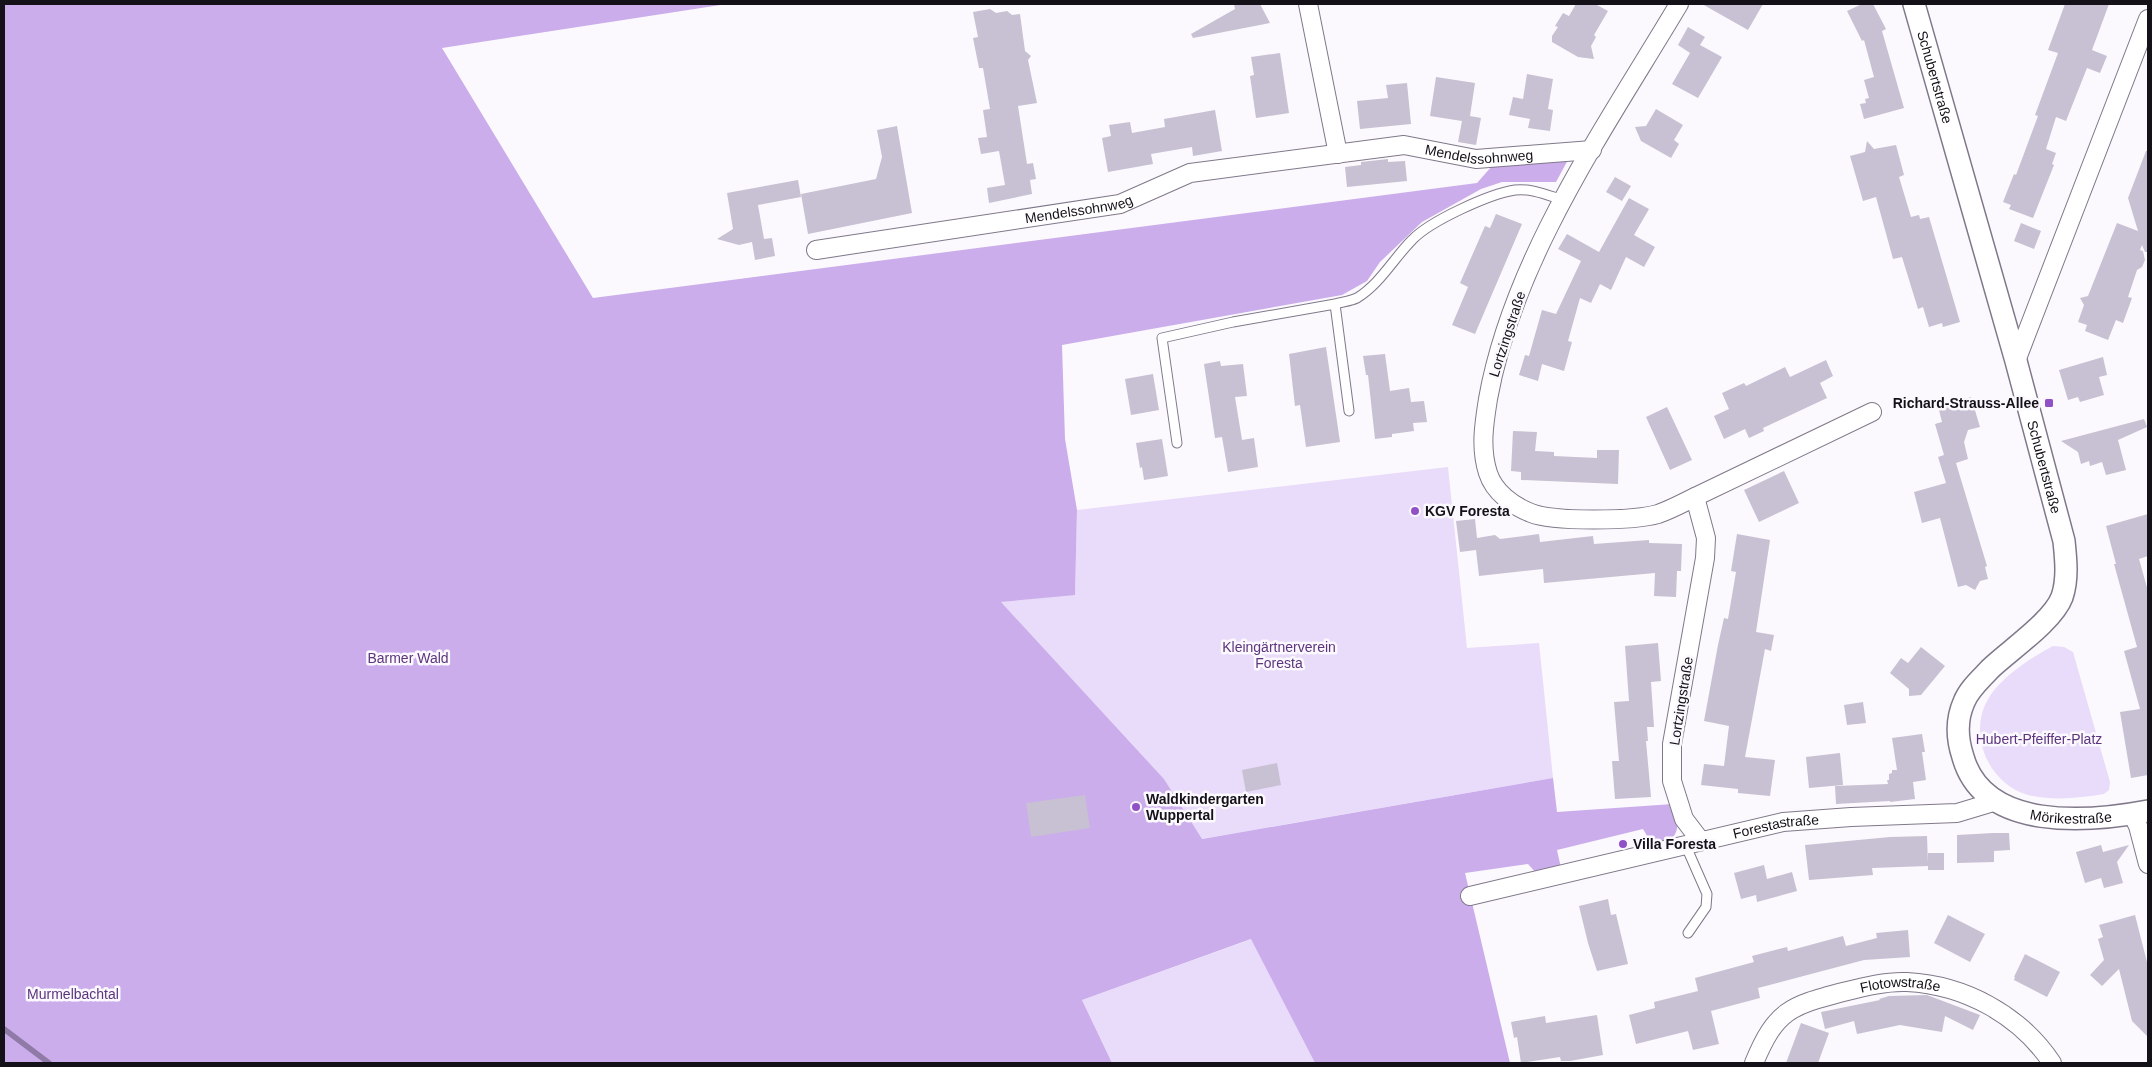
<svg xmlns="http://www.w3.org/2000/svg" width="2152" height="1067" viewBox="0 0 2152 1067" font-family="Helvetica,sans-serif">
<rect width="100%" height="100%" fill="#fbf9fd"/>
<path fill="#e9dbfa" d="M 1448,467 L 1467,648 L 1539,643 L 1553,778 L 1201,839 L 1164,779 L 1001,602 L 1075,594 L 1077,510 Z
M 2053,646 L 2064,647 L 2073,652 L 2110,782 L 2109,790 L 2104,794 C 2079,798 2054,801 2028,795 C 1988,784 1966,732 1990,696 C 2004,675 2031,658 2053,646 Z
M 1252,939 L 1315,1063 L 1112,1063 L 1082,1000 Z"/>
<path fill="#cbadec" d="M 4,4 L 727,4 L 442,48 L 593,298 L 1477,183 L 1492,166 L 1569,158 L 1556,182 L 1502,182 L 1481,189 L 1422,222 L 1380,262 L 1367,281 L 1342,295 L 1062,345 L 1065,439 L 1077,510 L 1075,595 L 1001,602 L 1164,779 L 1202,839 L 1553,778 L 1557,812 L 1673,804 C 1681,827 1680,841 1653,846 L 1643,829 L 1557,850 L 1561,868 L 1537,874 L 1528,864 L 1465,873 L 1510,1063 L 1315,1063 L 1251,939 L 1082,1000 L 1112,1063 L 4,1063 Z"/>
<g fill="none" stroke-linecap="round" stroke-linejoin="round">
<path stroke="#907aa8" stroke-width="5.5" d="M 4,1029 L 49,1063"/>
</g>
<path fill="#c8c0d3" d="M 1234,4 L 1260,4 L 1270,23 L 1193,38 L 1191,34 L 1235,9 Z
M 1576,4 L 1595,4 L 1608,11 L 1594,35 L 1596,37 L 1591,46 L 1594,59 L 1578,57 L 1552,42 L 1552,36 L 1558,27 L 1555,26 L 1563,13 L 1569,16 Z
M 1702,4 L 1763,4 L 1748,30 Z
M 1862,4 L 1873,4 L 1886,29 L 1882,31 L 1904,108 L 1864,119 L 1860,104 L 1866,103 L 1865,99 L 1869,98 L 1864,80 L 1874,77 L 1864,40 L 1862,41 L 1847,11 Z
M 2065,4 L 2109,4 L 2092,50 L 2107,56 L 2100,73 L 2087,68 L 2066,121 L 2056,117 L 2046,149 L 2056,153 L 2052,164 L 2054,165 L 2033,218 L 2009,209 L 2011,205 L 2003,202 L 2014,174 L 2016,175 L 2038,116 L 2035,115 L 2058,53 L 2048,50 Z
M 990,9 L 996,13 L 1007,11 L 1012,15 L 1020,14 L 1025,51 L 1031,56 L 1028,60 L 1037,103 L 1018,106 L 1027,164 L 1033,163 L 1036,179 L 1030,180 L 1032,194 L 989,203 L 987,188 L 1005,185 L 999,151 L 981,154 L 978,138 L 987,137 L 983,110 L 990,109 L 983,68 L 979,68 L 973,38 L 978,37 L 973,12 Z
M 1688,27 L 1705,37 L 1700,45 L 1722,57 L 1698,98 L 1672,84 L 1690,53 L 1678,45 Z
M 1280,53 L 1289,113 L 1256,118 L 1250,76 L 1254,75 L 1251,57 Z
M 1527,74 L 1553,79 L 1548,109 L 1553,110 L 1550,131 L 1528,128 L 1530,119 L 1509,115 L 1513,97 L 1523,99 Z
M 1436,77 L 1475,83 L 1470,116 L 1481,118 L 1476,145 L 1458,142 L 1462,121 L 1430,116 Z
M 1407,83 L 1411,124 L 1360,129 L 1357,101 L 1388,98 L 1386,85 Z
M 1656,109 L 1683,125 L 1674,140 L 1679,144 L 1671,158 L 1641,141 L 1635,127 L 1646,126 Z
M 1215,110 L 1222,151 L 1193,156 L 1192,147 L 1151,154 L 1153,164 L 1108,172 L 1102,138 L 1111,136 L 1109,125 L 1130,122 L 1132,133 L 1165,127 L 1164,119 Z
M 897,126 L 912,213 L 808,234 L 801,194 L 876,179 L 882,157 L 877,130 Z
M 1867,141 L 1874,149 L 1896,145 L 1904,175 L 1899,177 L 1911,217 L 1919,215 L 1920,219 L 1929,217 L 1960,322 L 1943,327 L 1942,323 L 1929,327 L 1923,307 L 1918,309 L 1902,257 L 1893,259 L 1876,197 L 1863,201 L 1850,156 L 1865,152 Z
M 2146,151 L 2148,151 L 2148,252 L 2145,252 L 2142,245 L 2140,250 L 2143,251 L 2145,260 L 2142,267 L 2137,270 L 2128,297 L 2132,298 L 2123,323 L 2116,320 L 2108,340 L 2085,331 L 2087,325 L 2078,322 L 2084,305 L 2080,298 L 2088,296 L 2117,223 L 2138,231 L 2128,198 Z
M 1388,159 L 1388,162 L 1405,161 L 1407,181 L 1347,187 L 1345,167 L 1361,165 L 1361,162 Z
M 1615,177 L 1631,186 L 1622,201 L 1606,192 Z
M 798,180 L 801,197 L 758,205 L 764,239 L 772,238 L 775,256 L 755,260 L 752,242 L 739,245 L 717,239 L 733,229 L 727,193 Z
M 1629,198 L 1649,209 L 1634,235 L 1655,247 L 1644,267 L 1626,257 L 1611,290 L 1600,284 L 1591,303 L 1580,298 L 1568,341 L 1572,342 L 1564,371 L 1542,364 L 1538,381 L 1519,375 L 1525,355 L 1529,356 L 1542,310 L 1556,314 L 1581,261 L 1558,249 L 1567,234 L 1599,252 Z
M 1496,214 L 1522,224 L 1475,334 L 1452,325 L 1468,287 L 1460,283 L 1485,226 L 1490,228 Z
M 2021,223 L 2041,231 L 2034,249 L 2014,241 Z
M 1326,347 L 1340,442 L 1306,447 L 1300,405 L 1295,406 L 1289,354 Z
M 1385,354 L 1390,391 L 1409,388 L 1411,402 L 1424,401 L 1427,422 L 1413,423 L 1414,431 L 1392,434 L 1392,437 L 1375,439 L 1368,375 L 1366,375 L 1363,356 Z
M 2103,357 L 2107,375 L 2099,377 L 2104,395 L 2080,402 L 2078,397 L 2068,400 L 2059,370 Z
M 1826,360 L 1833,376 L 1820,383 L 1827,398 L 1763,428 L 1764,431 L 1749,438 L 1745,429 L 1724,439 L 1714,416 L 1729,409 L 1722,393 L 1744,383 L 1746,386 L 1785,367 L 1790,377 Z
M 1220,361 L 1221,366 L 1243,364 L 1247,396 L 1235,397 L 1242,440 L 1254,438 L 1258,467 L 1228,472 L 1222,437 L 1215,438 L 1204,364 Z
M 1153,374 L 1159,410 L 1131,415 L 1125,379 Z
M 1971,397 L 1980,427 L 1968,430 L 1964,442 L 1968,459 L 1956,463 L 1987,566 L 1985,567 L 1988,579 L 1980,581 L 1975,590 L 1966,585 L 1958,587 L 1940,518 L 1922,523 L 1914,492 L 1946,483 L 1938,457 L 1944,455 L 1935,424 L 1942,422 L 1938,406 Z
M 1667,407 L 1692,460 L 1670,470 L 1646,417 Z
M 2144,419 L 2147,427 L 2118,440 L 2126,470 L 2106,475 L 2102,462 L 2090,466 L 2089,461 L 2081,464 L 2078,452 L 2061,441 Z
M 1513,431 L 1537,432 L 1535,451 L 1554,452 L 1554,456 L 1597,458 L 1597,450 L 1619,450 L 1618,484 L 1521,480 L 1521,472 L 1511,471 Z
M 1162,439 L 1168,476 L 1144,480 L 1142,467 L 1140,468 L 1136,443 Z
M 1784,471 L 1799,503 L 1759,522 L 1744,490 Z
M 2148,514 L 2148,556 L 2139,559 L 2148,591 L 2148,775 L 2131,778 L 2120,712 L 2140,709 L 2124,651 L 2137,647 L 2114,564 L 2116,564 L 2106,526 Z
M 1475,519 L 1477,538 L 1495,535 L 1500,539 L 1539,534 L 1540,542 L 1593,536 L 1594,544 L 1649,540 L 1649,543 L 1682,544 L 1681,571 L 1677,571 L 1676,597 L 1654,596 L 1655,573 L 1544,583 L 1543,569 L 1479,576 L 1476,550 L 1460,552 L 1456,521 Z
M 1737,534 L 1770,540 L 1756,632 L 1774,635 L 1771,651 L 1765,649 L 1745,757 L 1775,760 L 1770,796 L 1738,793 L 1738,789 L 1701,785 L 1704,764 L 1724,766 L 1729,726 L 1704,721 L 1718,645 L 1724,618 L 1728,619 L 1736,572 L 1731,571 Z
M 1658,643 L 1661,681 L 1651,682 L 1654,727 L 1647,727 L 1648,741 L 1646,741 L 1651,797 L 1615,799 L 1612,761 L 1619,761 L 1614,702 L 1629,701 L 1625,646 Z
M 1921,647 L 1945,666 L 1921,695 L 1909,696 L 1909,689 L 1890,673 L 1901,658 L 1908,663 Z
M 1863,702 L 1866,723 L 1847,725 L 1844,705 Z
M 1922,734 L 1925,752 L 1922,752 L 1926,780 L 1913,782 L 1915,799 L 1890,802 L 1890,801 L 1836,804 L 1835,786 L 1888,784 L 1887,780 L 1889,780 L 1889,774 L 1892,773 L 1892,770 L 1897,770 L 1892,738 Z
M 1840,753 L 1843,785 L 1809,788 L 1806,757 Z
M 1277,763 L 1281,785 L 1246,792 L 1242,770 Z
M 1085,795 L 1090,828 L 1031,837 L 1026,803 Z
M 1993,833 L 2009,833 L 2010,850 L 1994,851 L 1994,862 L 1957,863 L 1957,835 Z
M 1927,836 L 1928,864 L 1928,853 L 1944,853 L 1944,870 L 1928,870 L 1928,866 L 1872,868 L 1873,875 L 1809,880 L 1805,845 L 1890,837 Z
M 2101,845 L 2103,852 L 2129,845 L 2117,862 L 2123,883 L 2104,888 L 2101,878 L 2085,883 L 2076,852 Z
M 1764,865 L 1767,879 L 1792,872 L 1797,891 L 1757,902 L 1756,895 L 1741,899 L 1734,873 Z
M 1608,899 L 1611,915 L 1616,914 L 1628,964 L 1597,971 L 1588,943 L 1579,906 Z
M 1948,915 L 1985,934 L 1970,962 L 1934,943 Z
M 2135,915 L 2148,966 L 2148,1037 L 2132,1021 L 2119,969 L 2102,986 L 2090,975 L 2104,960 L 2098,939 L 2103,937 L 2099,925 Z
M 1908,930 L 1910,957 L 1864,960 L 1758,988 L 1760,998 L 1711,1011 L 1719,1044 L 1693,1050 L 1688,1031 L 1636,1044 L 1629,1015 L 1655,1008 L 1654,1002 L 1698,991 L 1695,978 L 1754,962 L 1752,956 L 1787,947 L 1788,951 L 1843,936 L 1846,946 L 1877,938 L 1876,933 Z
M 2025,954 L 2060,972 L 2047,997 L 2014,980 L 2015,977 L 2014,977 Z
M 1927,995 L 1980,1015 L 1973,1030 L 1945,1016 L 1942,1032 L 1900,1025 L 1857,1034 L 1854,1021 L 1825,1029 L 1821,1012 L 1880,1000 L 1879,999 L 1889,996 Z
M 1597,1015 L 1603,1055 L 1570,1061 L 1561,1061 L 1560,1057 L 1521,1063 L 1517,1037 L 1514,1038 L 1511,1022 L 1545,1016 L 1546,1023 Z
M 1801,1023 L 1829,1033 L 1818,1063 L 1786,1063 Z"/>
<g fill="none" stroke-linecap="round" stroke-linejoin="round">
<defs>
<path id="service" d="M 1349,411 L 1335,304 C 1342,302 1351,301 1357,298 C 1380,284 1394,258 1412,240 C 1430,221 1489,194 1515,190 C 1531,188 1547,195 1563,200
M 1177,443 L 1162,338 L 1233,322 L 1335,304
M 1685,844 L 1707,894 L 1706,907 L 1688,933"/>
<g id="minor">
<path d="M 1308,4 L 1338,154"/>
<path d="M 1679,4 C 1607,125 1513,258 1488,399 C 1484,424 1480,448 1488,473 C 1494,492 1513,506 1531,513 C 1553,522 1634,521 1658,514 C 1670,510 1683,503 1695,497 L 1706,538 L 1705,558 L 1672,744 L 1672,781 L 1684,819 L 1700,840"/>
<path id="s1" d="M 816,250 L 1120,204 L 1190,173 L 1404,145 L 1476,159 L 1592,150"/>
<path d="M 2016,361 L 2148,19"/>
<path d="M 1695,497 L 1872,412"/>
<path d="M 2132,814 L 2138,826 L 2148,864"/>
<path id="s2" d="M 1470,896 L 1783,822 L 1851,817 L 1957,813 L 1997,801"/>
<path id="s3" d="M 1754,1063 C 1776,1010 1790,1006 1843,992 C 1863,987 1886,981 1907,982 C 1965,985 2020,1015 2052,1063"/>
</g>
<g id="tertiary">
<path id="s4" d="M 1914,4 L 2016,361 L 2064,541 C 2066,560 2068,579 2062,597 C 2053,621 2010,650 1990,669 C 1981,679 1969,689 1964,702 C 1956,720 1957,739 1963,757 C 1984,832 2090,822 2148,811"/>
</g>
</defs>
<use href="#service" stroke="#80788a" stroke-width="11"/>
<use href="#minor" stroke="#80788a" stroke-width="20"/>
<use href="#tertiary" stroke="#80788a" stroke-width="24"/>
<use href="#service" stroke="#fff" stroke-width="9"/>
<use href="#minor" stroke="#fff" stroke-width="18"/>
<use href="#tertiary" stroke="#fff" stroke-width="21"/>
</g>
<g fill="#9051c7" stroke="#fbf9fd" stroke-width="2">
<rect x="2044" y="398" width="10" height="10" rx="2.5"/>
<circle cx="1415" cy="511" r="5"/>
<circle cx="1136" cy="807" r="5"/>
<circle cx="1623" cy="844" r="5"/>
</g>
<g text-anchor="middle" stroke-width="5" stroke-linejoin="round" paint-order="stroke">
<g font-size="14" fill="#141118" stroke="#fbf9fd">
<text dy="5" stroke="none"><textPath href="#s4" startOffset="76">Schubertstraße</textPath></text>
<text dy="5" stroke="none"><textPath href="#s1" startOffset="676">Mendelssohnweg</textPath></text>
<text dy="5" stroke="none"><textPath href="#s1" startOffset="266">Mendelssohnweg</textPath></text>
<text transform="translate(1507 334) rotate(-72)" y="5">Lortzingstraße</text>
<text dy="5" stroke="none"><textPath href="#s4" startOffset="481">Schubertstraße</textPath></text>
<text transform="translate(1681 701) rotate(-81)" y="5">Lortzingstraße</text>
<text dy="5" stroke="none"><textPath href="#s4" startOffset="949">Mörikestraße</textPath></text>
<text dy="5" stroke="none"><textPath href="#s2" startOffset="314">Forestastraße</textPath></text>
<text dy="5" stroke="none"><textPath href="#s3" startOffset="179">Flotowstraße</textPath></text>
</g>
<g font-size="14" font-weight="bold" fill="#141118" stroke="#fbf9fd" text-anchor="start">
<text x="2039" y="408" text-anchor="end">Richard-Strauss-Allee</text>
<text x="1425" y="516">KGV Foresta</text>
<text x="1146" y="804">Waldkindergarten<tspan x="1146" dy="16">Wuppertal</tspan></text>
<text x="1633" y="849">Villa Foresta</text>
</g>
<g font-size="14" fill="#5c357e" stroke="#fbf9fd">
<text x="1279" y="652">Kleingärtnerverein<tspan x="1279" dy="16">Foresta</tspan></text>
<text x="408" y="663">Barmer Wald</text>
<text x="2039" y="744">Hubert-Pfeiffer-Platz</text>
<text x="73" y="999">Murmelbachtal</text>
</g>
</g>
<rect width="2152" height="1067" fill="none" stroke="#141118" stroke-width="10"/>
</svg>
